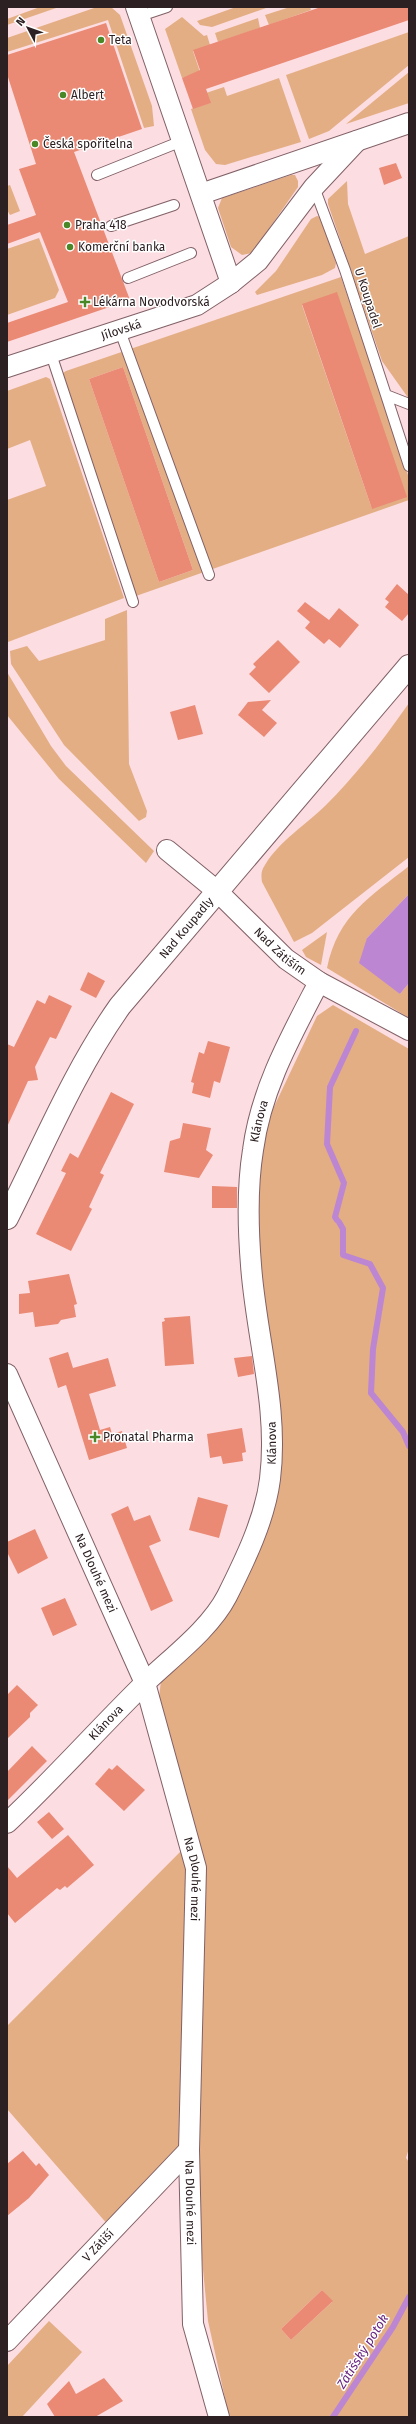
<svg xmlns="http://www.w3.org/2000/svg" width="416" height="2424" viewBox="0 0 416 2424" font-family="'Fira Sans',sans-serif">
<rect width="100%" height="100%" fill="#fcdde2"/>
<path fill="#e4ae84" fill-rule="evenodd" d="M 40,7 L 59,7 L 7,25 L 7,19 Z
M 97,7 L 111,7 L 120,15 L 152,106 L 154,126 L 144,128 L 108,20 L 7,52 L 7,38 Z
M 236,7 L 269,7 L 212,27 L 200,25 L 197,21 Z
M 290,7 L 310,7 L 311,10 L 269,25 L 265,15 Z
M 182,17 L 204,36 L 207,35 L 210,45 L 193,51 L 200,72 L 182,78 L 165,29 Z
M 258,18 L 260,28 L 218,42 L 215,33 Z
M 409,32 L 409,65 L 329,131 L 309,139 L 286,75 Z
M 409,72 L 409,103 L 346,124 Z
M 279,78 L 301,142 L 225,165 L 216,164 L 205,150 L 191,109 L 210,103 L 206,93 L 224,87 L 227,96 Z
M 291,175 L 295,175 L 298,181 L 298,187 L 252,253 L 242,255 L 231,247 L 218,208 L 222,198 Z
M 347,181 L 348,204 L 365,254 L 409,236 L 409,399 L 382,361 L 328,204 L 328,199 Z
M 10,185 L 20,211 L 10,215 L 7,210 L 7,186 Z
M 317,216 L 321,217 L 336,263 L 335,268 L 322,275 L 257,295 L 255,292 L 276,271 L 311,219 Z
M 39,238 L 59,290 L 55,298 L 7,315 L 7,249 Z
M 341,277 L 409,478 L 409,500 L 136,596 L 63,373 L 66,371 ZM 337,293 L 372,509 L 302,305 ZM 123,367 L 193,570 L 159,582 L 89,379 Z
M 46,377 L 50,379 L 124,598 L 8,642 L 7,500 L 46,486 L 30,440 L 7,449 L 7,391 Z
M 127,610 L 129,764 L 147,811 L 146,817 L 139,821 L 64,745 L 11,664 L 10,651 L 27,646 L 39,661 L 105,640 L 105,619 Z
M 7,672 L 51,746 L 66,766 L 154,851 L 146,863 L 59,779 L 7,715 Z
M 409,703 L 409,857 L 312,933 L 294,942 L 262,882 C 261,875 261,871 265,865 C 279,841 307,824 326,805 C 357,774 384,739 409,703 Z
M 409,866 L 409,894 L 367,938 L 400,994 L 409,983 L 409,1018 L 327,968 C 338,915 370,897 409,866 Z
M 327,932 L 321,965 L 306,957 L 302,950 Z
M 333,1005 L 409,1049 L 409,2148 L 406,2158 L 409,2162 L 409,2417 L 231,2417 L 228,2412 L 208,2321 L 199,2228 L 199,2058 L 204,1864 L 158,1705 L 161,1681 L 184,1656 L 278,1487 L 281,1412 L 257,1259 L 258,1190 L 263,1130 L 317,1016 ZM 322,2290 L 332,2302 L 291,2340 L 281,2329 Z
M 183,1849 L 188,1873 L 180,2148 L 109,2226 L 7,2109 L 7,2026 Z
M 49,2321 L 82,2352 L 22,2417 L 7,2417 L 7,2366 Z"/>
<path fill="#bc86d2" d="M 409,894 L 409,983 L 400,994 L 359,963 L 367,938 Z"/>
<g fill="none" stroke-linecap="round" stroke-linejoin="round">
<path stroke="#bc86d2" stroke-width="6" d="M 337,1220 L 335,1217 L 344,1183 L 327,1144 L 330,1087 L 356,1031
M 339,1222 L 343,1229 L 343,1255 L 370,1264 L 383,1288 L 373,1349 L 371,1393 L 403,1432 L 409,1446
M 333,2417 L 393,2327 L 409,2297"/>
</g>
<path fill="#ea8974" d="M 321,7 L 409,7 L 409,20 L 206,89 L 211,103 L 193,109 L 182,78 L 200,70 L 193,50 Z
M 106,23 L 142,129 L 74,152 L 130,300 L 7,342 L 7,323 L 68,302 L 40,232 L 7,244 L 7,225 L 36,215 L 19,169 L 36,164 L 7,74 L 7,55 Z
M 396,163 L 402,178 L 384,185 L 379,168 Z
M 337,292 L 407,497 L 372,509 L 302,304 Z
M 123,367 L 193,570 L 159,582 L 89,379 Z
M 397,584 L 409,595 L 409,613 L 402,621 L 385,607 L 389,602 L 385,599 Z
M 305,602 L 329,620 L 339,608 L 359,625 L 340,648 L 329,639 L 324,644 L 305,628 L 310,622 L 297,611 Z
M 278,640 L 300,662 L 269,693 L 249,674 L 256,667 L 253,664 Z
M 271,700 L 262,710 L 277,723 L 264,737 L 238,715 L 248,702 Z
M 195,705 L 203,734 L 178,740 L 170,712 Z
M 88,972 L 105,981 L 96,998 L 80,990 Z
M 49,995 L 72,1006 L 56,1039 L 50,1037 L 35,1067 L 38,1080 L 28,1081 L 7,1127 L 7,1044 L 14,1047 L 37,1000 L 45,1004 Z
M 208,1041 L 230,1047 L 220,1083 L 214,1081 L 210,1098 L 192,1093 L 194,1083 L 191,1082 L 199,1052 L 204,1054 Z
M 111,1092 L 134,1104 L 100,1173 L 104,1175 L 89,1207 L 92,1209 L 71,1251 L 36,1234 L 66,1173 L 61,1171 L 70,1153 L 78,1158 Z
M 183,1123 L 211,1128 L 206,1150 L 213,1155 L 199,1178 L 164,1172 L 170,1141 L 180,1138 Z
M 212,1186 L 237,1187 L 237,1208 L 212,1208 Z
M 69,1274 L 77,1304 L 74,1305 L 76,1317 L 61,1320 L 58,1324 L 35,1327 L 33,1312 L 19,1314 L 19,1294 L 30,1293 L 28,1281 Z
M 190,1316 L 194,1364 L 165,1366 L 162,1322 L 165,1321 L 164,1318 Z
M 68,1352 L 73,1368 L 108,1358 L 116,1386 L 89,1394 L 100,1430 L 110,1427 L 112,1434 L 122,1431 L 127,1448 L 89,1460 L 66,1385 L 58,1388 L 49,1358 Z
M 252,1356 L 254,1374 L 238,1377 L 234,1358 Z
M 242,1428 L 246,1452 L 242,1453 L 243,1461 L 223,1464 L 221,1456 L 210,1458 L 207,1434 Z
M 198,1497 L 228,1505 L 219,1538 L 189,1530 Z
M 128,1506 L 134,1521 L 150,1515 L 161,1541 L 149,1546 L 173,1601 L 151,1611 L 111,1514 Z
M 35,1529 L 48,1558 L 18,1574 L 7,1552 L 7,1542 Z
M 65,1598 L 77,1625 L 53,1636 L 41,1608 Z
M 17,1685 L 38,1705 L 30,1713 L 30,1717 L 7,1739 L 7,1695 Z
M 32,1746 L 47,1761 L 7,1801 L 7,1772 Z
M 117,1765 L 145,1790 L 124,1811 L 95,1784 L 109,1768 L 112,1770 Z
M 49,1812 L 64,1829 L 52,1839 L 37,1822 Z
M 68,1835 L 94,1865 L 67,1888 L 65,1886 L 60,1890 L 57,1888 L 15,1923 L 7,1913 L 7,1866 L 17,1878 Z
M 23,2151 L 36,2166 L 39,2163 L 49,2175 L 29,2198 L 7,2216 L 7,2164 Z
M 322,2290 L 333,2301 L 291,2340 L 281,2329 Z
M 104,2378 L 123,2401 L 95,2417 L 55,2417 L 47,2404 L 69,2381 L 76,2394 Z"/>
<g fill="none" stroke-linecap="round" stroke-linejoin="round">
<defs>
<path id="lane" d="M 140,16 L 167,7
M 97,175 L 182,141
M 314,187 L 345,270 L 386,395 L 409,404
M 111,226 L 174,205
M 128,278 L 191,253
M 120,331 L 209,575
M 51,354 L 133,602
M 386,395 L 409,466"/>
<g id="street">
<path d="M 136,7 L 231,283"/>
<path d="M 201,194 L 409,123"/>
<path id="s1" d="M 7,367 L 197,305 L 231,283 L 258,261 L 314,187 L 357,141"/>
<path id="s2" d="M 167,850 L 217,891 L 286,959 L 319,982 L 409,1030"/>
<path id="s3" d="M 7,1374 L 145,1683 L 196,1868 L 189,2150 L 193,2324 L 219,2417"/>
<path id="s4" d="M 7,1823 C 55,1778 98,1729 145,1683 C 172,1657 210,1629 227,1596 C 245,1560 265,1519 270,1479 C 279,1407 256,1337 251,1265 C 248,1228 247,1187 253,1150 C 261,1089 291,1036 319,982"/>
<path id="s5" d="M 7,2341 L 189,2150"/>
</g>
<g id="secondary">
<path id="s6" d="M 7,1218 C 43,1147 74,1071 120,1006 L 409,666"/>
</g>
</defs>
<use href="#lane" stroke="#816167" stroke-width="12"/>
<use href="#street" stroke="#816167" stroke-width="22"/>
<use href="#secondary" stroke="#816167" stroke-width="24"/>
<use href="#lane" stroke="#fff" stroke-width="10"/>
<use href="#street" stroke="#fff" stroke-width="20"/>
<use href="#secondary" stroke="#fff" stroke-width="22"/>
</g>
<g fill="#498727" stroke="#fff" stroke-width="1.5">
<circle cx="101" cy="40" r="4"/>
<circle cx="63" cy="95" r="4"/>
<circle cx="35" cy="144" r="4"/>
<circle cx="67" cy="225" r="4"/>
<circle cx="70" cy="247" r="4"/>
<path d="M83 296h4v4h4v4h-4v4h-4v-4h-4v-4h4z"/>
<path d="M93 1431h4v4h4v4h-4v4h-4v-4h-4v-4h4z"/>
</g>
<g text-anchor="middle" stroke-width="3" stroke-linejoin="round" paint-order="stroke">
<g font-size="12" fill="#2d2022" stroke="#fff" text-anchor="start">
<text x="109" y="44">Teta</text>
<text x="71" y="99">Albert</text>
<text x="43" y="148">Česká spořitelna</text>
<text x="75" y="229">Praha 418</text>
<text x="78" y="251">Komerční banka</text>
<text x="93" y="306">Lékárna Novodvorská</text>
<text x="103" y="1441">Pronatal Pharma</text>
</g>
<g font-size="12" fill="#2d2022" stroke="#fff">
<text transform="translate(368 298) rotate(72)" y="4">U Koupadel</text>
<text dy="4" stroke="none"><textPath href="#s1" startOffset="120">Jílovská</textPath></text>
<text dy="4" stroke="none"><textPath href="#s6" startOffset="343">Nad Koupadly</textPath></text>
<text dy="4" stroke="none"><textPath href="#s2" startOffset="152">Nad Zátiším</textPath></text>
<text dy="4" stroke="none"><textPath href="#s4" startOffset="802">Klánova</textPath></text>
<text dy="4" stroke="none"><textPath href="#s4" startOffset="478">Klánova</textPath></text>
<text dy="4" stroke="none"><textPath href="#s3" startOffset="218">Na Dlouhé mezi</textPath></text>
<text dy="4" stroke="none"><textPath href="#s4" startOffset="141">Klánova</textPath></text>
<text dy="4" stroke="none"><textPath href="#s3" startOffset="541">Na Dlouhé mezi</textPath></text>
<text dy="4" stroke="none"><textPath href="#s3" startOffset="865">Na Dlouhé mezi</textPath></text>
<text dy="4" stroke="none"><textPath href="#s5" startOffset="132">V Zátiší</textPath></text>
</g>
<g font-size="13" font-style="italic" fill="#682580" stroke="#fff">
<text transform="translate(362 2351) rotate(-58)" y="5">Zátišský potok</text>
</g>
</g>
<rect width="416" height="2424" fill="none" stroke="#2d2022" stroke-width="16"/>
<g transform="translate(28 28) rotate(311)" stroke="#ffffff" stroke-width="3" paint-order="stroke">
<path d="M0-3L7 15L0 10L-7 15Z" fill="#2d2022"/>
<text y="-6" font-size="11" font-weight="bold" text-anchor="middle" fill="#2d2022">N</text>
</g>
</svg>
